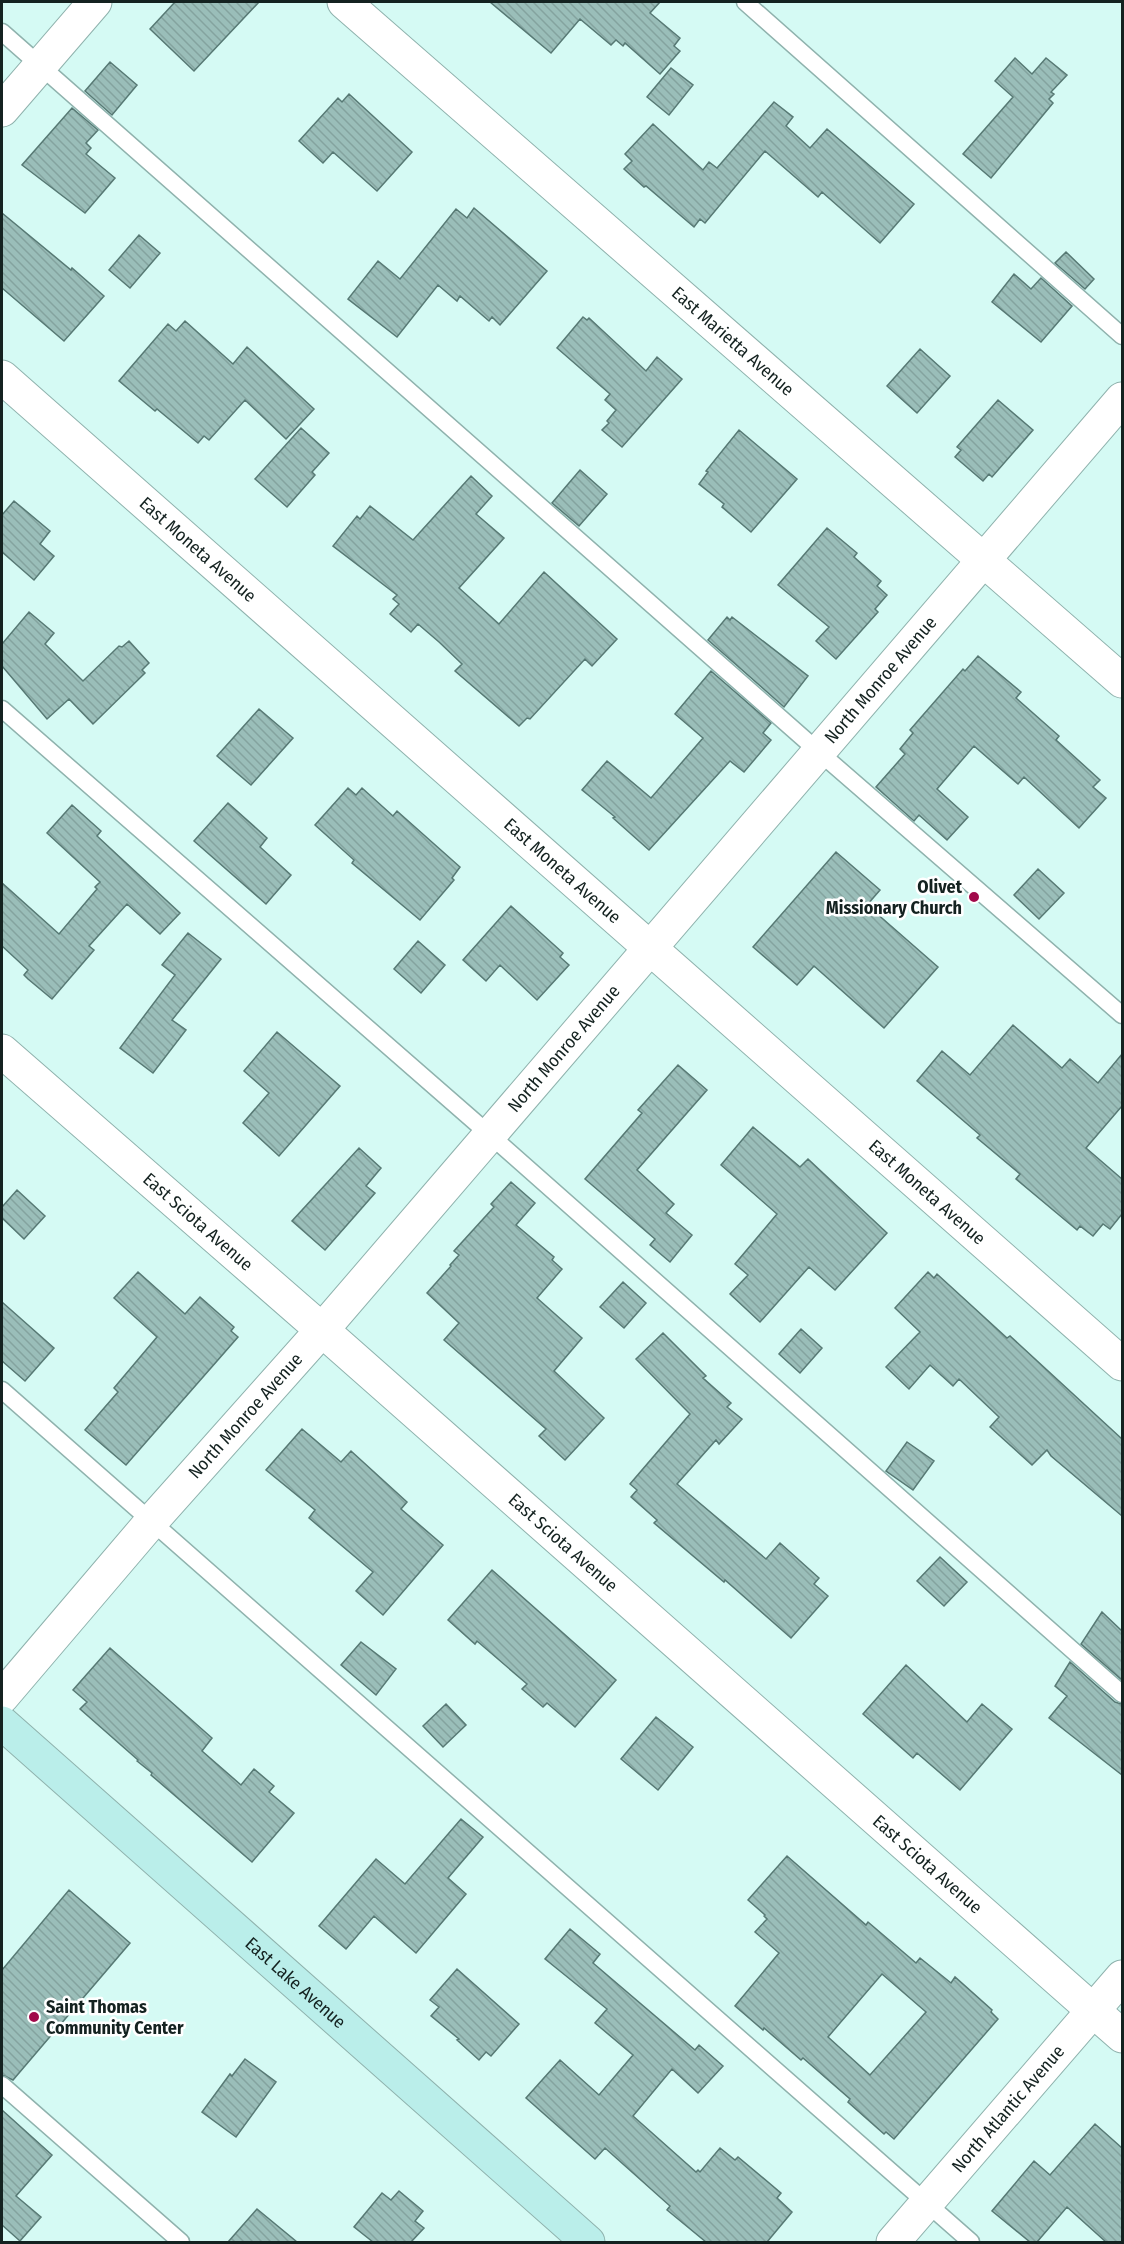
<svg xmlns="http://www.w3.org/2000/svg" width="1124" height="2244" viewBox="0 0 1124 2244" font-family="'Fira Sans Condensed',sans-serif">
<defs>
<pattern id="building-back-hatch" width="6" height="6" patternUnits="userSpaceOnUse" patternTransform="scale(1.5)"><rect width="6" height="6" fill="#9abeb9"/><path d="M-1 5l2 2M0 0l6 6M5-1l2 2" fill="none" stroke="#84a39f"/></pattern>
</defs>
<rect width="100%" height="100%" fill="#d5faf4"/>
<path fill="url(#building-back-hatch)" stroke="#577974" stroke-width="1.5" fill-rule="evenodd" d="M 175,2 L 259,2 L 194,71 L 150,29 Z
M 490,2 L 660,2 L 650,13 L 680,38 L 674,46 L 680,51 L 660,74 L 625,43 L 623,46 L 616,40 L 611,45 L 580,19 L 551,53 Z
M 1015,58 L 1032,74 L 1046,58 L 1067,75 L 1051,92 L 1054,94 L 1049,99 L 1053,103 L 991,178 L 963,154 L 1013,97 L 995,81 Z
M 110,62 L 137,85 L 112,115 L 85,91 Z
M 671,68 L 693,85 L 669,115 L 647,97 Z
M 349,94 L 412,152 L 377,191 L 333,152 L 323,163 L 299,141 L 338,98 L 342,102 Z
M 774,102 L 793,117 L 786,126 L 810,148 L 827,129 L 914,204 L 880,243 L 822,192 L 818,197 L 765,151 L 705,223 L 700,219 L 694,227 L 646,186 L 644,187 L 624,169 L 632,161 L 625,154 L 653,124 L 703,170 L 709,162 L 717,168 Z
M 72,108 L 98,130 L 86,143 L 91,148 L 86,154 L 115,178 L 85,213 L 22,165 Z
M 474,208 L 547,271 L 500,325 L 492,317 L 489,321 L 460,296 L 457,301 L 438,285 L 397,337 L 348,299 L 378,261 L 400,279 L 456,209 L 467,218 Z
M 2,213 L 71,270 L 72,268 L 104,296 L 64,341 L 2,288 Z
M 139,235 L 160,253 L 130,288 L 109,270 Z
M 1066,252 L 1094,279 L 1085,289 L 1055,263 Z
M 1014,274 L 1031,289 L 1041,278 L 1072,306 L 1041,342 L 992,302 Z
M 583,317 L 587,320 L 589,318 L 646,371 L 657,357 L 682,379 L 622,447 L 602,430 L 609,423 L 607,421 L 616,410 L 605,400 L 610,394 L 557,348 Z
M 185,321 L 233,364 L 247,347 L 314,409 L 286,439 L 245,400 L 209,440 L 204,436 L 198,443 L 157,409 L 155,411 L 119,381 L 168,324 L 176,331 Z
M 920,349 L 950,376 L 917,413 L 887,386 Z
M 998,400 L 1033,430 L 992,477 L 989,474 L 983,481 L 955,457 L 961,450 L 957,447 Z
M 301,428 L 329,453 L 312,472 L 315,475 L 287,507 L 255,479 Z
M 739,430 L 797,479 L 751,532 L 722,507 L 724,504 L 699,484 L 708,472 L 706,471 Z
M 580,470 L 607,494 L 579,526 L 552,503 Z
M 471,476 L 492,496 L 476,514 L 504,538 L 459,588 L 499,624 L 544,572 L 617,639 L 592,666 L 585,659 L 530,719 L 527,718 L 519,726 L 455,671 L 462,664 L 439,642 L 418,624 L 411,632 L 390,614 L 399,604 L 393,599 L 397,595 L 333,546 L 357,516 L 360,519 L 370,506 L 413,540 Z
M 14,501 L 50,531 L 40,544 L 54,556 L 34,580 L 2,552 L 2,515 Z
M 827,528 L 857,553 L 854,557 L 881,581 L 877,586 L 887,595 L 875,609 L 878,612 L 836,659 L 816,641 L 829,627 L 778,585 Z
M 29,612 L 54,633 L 45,644 L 83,681 L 119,646 L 122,647 L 129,641 L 149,663 L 142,670 L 145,673 L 93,724 L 69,699 L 47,719 L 2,666 L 2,644 Z
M 727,617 L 730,620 L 732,617 L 808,676 L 784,707 L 708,640 Z
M 978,656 L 1021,692 L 1016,698 L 1059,736 L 1056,740 L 1100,780 L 1093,787 L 1106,798 L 1079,828 L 1024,777 L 1018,784 L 974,746 L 937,789 L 968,817 L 947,840 L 919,815 L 914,821 L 876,787 L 905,754 L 900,749 L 913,733 L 910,730 L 963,669 L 965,671 Z
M 711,671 L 771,723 L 763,733 L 771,740 L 744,772 L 730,761 L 649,850 L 613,818 L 615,817 L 582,790 L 607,761 L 651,798 L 703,738 L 675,714 Z
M 259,709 L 293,738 L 251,785 L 217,756 Z
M 348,788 L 356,795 L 362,788 L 393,816 L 397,811 L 460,867 L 452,878 L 454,880 L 420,920 L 352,863 L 354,860 L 315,825 Z
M 228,803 L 267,838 L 260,847 L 291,875 L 266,904 L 194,841 Z
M 72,805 L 101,831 L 97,836 L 180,913 L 160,934 L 127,904 L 89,946 L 94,950 L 52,999 L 28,979 L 24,975 L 28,970 L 2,946 L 2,883 L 59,934 L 97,889 L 95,887 L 100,882 L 47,833 Z
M 836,852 L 880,890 L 867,905 L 938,967 L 884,1028 L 814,966 L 797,985 L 753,947 Z
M 1038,869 L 1064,893 L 1039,919 L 1014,895 Z
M 511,906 L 563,953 L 560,957 L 569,965 L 537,1000 L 500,965 L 486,981 L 463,960 Z
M 188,933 L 221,959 L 172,1020 L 186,1030 L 153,1073 L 120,1048 L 175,975 L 162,965 Z
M 418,941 L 445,965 L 421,993 L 394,969 Z
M 1013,1025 L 1062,1068 L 1070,1059 L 1098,1083 L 1122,1054 L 1122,1106 L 1086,1148 L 1122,1179 L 1122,1214 L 1110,1229 L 1103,1224 L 1093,1236 L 1080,1226 L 1077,1230 L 1016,1179 L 1020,1174 L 977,1138 L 980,1135 L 917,1081 L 942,1051 L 970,1075 Z
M 277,1032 L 340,1086 L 279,1156 L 243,1123 L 269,1093 L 244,1071 Z
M 678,1065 L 707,1090 L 637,1170 L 674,1204 L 666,1213 L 692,1235 L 670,1262 L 650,1245 L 655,1239 L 585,1179 L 642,1113 L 638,1110 Z
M 753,1127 L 800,1167 L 808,1159 L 887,1233 L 835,1290 L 809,1267 L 760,1322 L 730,1294 L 748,1275 L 735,1264 L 777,1214 L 721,1165 Z
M 359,1148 L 381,1168 L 366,1186 L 375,1193 L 325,1250 L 292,1221 Z
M 511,1182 L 535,1203 L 516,1225 L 554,1257 L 552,1260 L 562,1269 L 537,1298 L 582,1338 L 554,1371 L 604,1418 L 565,1460 L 539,1436 L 546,1429 L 444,1340 L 459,1323 L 427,1293 L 451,1266 L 450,1265 L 459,1255 L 454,1251 L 494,1207 L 491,1204 Z
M 17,1190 L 45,1216 L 24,1239 L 2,1218 L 2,1207 Z
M 138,1272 L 185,1314 L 200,1297 L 234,1327 L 231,1331 L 238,1337 L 126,1465 L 85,1430 L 118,1392 L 114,1388 L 157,1337 L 114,1298 Z
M 928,1272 L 934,1278 L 937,1274 L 1007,1338 L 1010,1336 L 1122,1439 L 1122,1516 L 1051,1456 L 1047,1450 L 1032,1465 L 990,1427 L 999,1417 L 959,1379 L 953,1386 L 930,1365 L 909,1389 L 886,1367 L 920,1332 L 895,1308 Z
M 623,1282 L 646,1303 L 624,1328 L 600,1307 Z
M 2,1302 L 54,1348 L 25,1381 L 2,1361 Z
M 801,1329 L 822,1348 L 800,1373 L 779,1354 Z
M 663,1333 L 706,1376 L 703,1378 L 731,1403 L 727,1407 L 742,1419 L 719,1444 L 716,1440 L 677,1484 L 766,1559 L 780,1543 L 819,1578 L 814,1584 L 828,1596 L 791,1638 L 725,1580 L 724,1582 L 654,1523 L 657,1520 L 631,1497 L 637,1490 L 630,1484 L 690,1414 L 636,1359 Z
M 302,1429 L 341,1462 L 351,1451 L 407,1502 L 401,1509 L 443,1545 L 383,1615 L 356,1591 L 373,1572 L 309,1518 L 315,1510 L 266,1470 Z
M 907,1442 L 934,1461 L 913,1490 L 886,1471 Z
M 940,1557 L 967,1582 L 944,1606 L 917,1581 Z
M 492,1570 L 616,1680 L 575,1727 L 547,1703 L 543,1707 L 522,1689 L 527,1684 L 477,1641 L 475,1644 L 448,1620 Z
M 1102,1612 L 1122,1631 L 1122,1680 L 1081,1644 Z
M 361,1642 L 396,1669 L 376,1695 L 341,1665 Z
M 110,1648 L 212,1738 L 202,1751 L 241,1785 L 254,1769 L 274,1786 L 269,1792 L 294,1813 L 252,1862 L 151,1775 L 152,1773 L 137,1761 L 138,1760 L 80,1709 L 87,1702 L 73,1690 Z
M 1070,1662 L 1115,1702 L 1122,1704 L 1122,1775 L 1049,1718 L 1067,1696 L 1055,1686 Z
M 906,1665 L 967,1722 L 982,1704 L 1012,1729 L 960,1790 L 917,1753 L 913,1758 L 863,1714 Z
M 446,1704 L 466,1725 L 443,1747 L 423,1726 Z
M 656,1717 L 693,1747 L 658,1790 L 621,1759 Z
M 461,1819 L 483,1837 L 448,1878 L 466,1894 L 416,1953 L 374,1916 L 346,1949 L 319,1926 L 376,1859 L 405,1884 Z
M 787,1856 L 866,1925 L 868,1922 L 916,1963 L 920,1958 L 951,1983 L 955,1977 L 992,2010 L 991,2012 L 998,2019 L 894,2139 L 886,2132 L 884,2134 L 848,2102 L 850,2099 L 803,2058 L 801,2060 L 764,2028 L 763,2030 L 735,2006 L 779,1953 L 755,1932 L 767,1919 L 764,1916 L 765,1915 L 748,1900 ZM 882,1974 L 926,2012 L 870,2075 L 828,2037 Z
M 69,1890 L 130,1943 L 13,2080 L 2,2075 L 2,1970 Z
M 570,1929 L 600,1954 L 593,1963 L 695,2050 L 699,2045 L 723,2066 L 698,2093 L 672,2069 L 633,2116 L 696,2172 L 698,2170 L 700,2172 L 720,2148 L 735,2160 L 738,2157 L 781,2193 L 777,2198 L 792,2212 L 767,2242 L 706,2242 L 667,2210 L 670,2206 L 605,2148 L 595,2159 L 526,2098 L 560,2060 L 599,2095 L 633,2055 L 595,2023 L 607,2009 L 545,1959 Z
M 457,1969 L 519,2024 L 491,2056 L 486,2052 L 479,2060 L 457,2040 L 459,2039 L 431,2016 L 439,2007 L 430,2000 Z
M 245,2059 L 276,2082 L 236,2137 L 202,2112 L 230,2074 L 232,2076 Z
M 2,2110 L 52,2155 L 16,2196 L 41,2217 L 20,2241 L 2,2225 Z
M 1095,2124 L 1122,2148 L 1122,2242 L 1106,2242 L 1067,2207 L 1037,2242 L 1030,2242 L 992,2211 L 1034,2161 L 1050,2175 Z
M 399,2191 L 423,2211 L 415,2221 L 424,2228 L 411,2242 L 373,2242 L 354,2227 L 382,2193 L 391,2200 Z
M 257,2209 L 297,2242 L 228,2242 Z"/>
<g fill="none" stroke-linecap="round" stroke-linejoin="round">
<defs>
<path id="lane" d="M 745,2 L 1122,336
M 2,32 L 819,752 L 1122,1015
M 2,709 L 490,1135 L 1122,1694
M 2,1390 L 971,2242
M 2,2085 L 181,2242"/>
<g id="street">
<path id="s1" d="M 344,2 L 1122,681"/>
<path d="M 2,110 L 95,2"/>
<path id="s2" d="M 2,377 L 1122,1364"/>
<path id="s3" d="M 2,1051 L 322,1330 L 1122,2036"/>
<path id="s4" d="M 2,1697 L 151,1522 L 322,1330 L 1122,399"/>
<path id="s5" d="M 893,2242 L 1122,1977"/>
</g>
<g id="secondary">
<path id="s6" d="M 2,1723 L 588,2242"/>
</g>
</defs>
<use href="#lane" stroke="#8fb2ad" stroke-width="19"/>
<use href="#street" stroke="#8fb2ad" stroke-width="35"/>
<use href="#secondary" stroke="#8fb2ad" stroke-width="35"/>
<use href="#lane" stroke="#fff" stroke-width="16"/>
<use href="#street" stroke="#fff" stroke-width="33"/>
<use href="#secondary" stroke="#baeeea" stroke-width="33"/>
</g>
<g fill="#a1094a" stroke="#fff" stroke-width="2">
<circle cx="974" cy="897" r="6"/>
<circle cx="34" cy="2017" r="6"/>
</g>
<g text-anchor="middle" stroke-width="5" stroke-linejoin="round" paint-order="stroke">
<g font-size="18" fill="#142220" stroke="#fff">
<text dy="6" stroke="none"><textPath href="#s1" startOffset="516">East Marietta Avenue</textPath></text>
<text dy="6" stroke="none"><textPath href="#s2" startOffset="261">East Moneta Avenue</textPath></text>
<text dy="6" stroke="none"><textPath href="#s4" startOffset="1344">North Monroe Avenue</textPath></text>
<text dy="6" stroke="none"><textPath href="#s2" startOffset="747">East Moneta Avenue</textPath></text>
<text dy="6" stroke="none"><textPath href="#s4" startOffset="858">North Monroe Avenue</textPath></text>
<text dy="6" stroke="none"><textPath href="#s2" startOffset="1233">East Moneta Avenue</textPath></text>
<text dy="6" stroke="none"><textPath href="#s3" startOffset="260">East Sciota Avenue</textPath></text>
<text dy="6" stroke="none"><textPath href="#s4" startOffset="372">North Monroe Avenue</textPath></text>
<text dy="6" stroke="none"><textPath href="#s3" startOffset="746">East Sciota Avenue</textPath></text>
<text dy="6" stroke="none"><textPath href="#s3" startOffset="1232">East Sciota Avenue</textPath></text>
<text dy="6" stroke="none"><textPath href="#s6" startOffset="392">East Lake Avenue</textPath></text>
<text dy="6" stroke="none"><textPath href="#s5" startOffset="176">North Atlantic Avenue</textPath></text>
</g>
<g font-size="18" font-weight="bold" fill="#142220" stroke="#fff" text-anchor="end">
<text x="962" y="893">Olivet<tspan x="962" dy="21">Missionary Church</tspan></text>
<text x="46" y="2013" text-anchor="start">Saint Thomas<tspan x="46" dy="21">Community Center</tspan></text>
</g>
</g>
<rect width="1124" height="2244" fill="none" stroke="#142220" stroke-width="6"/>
</svg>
